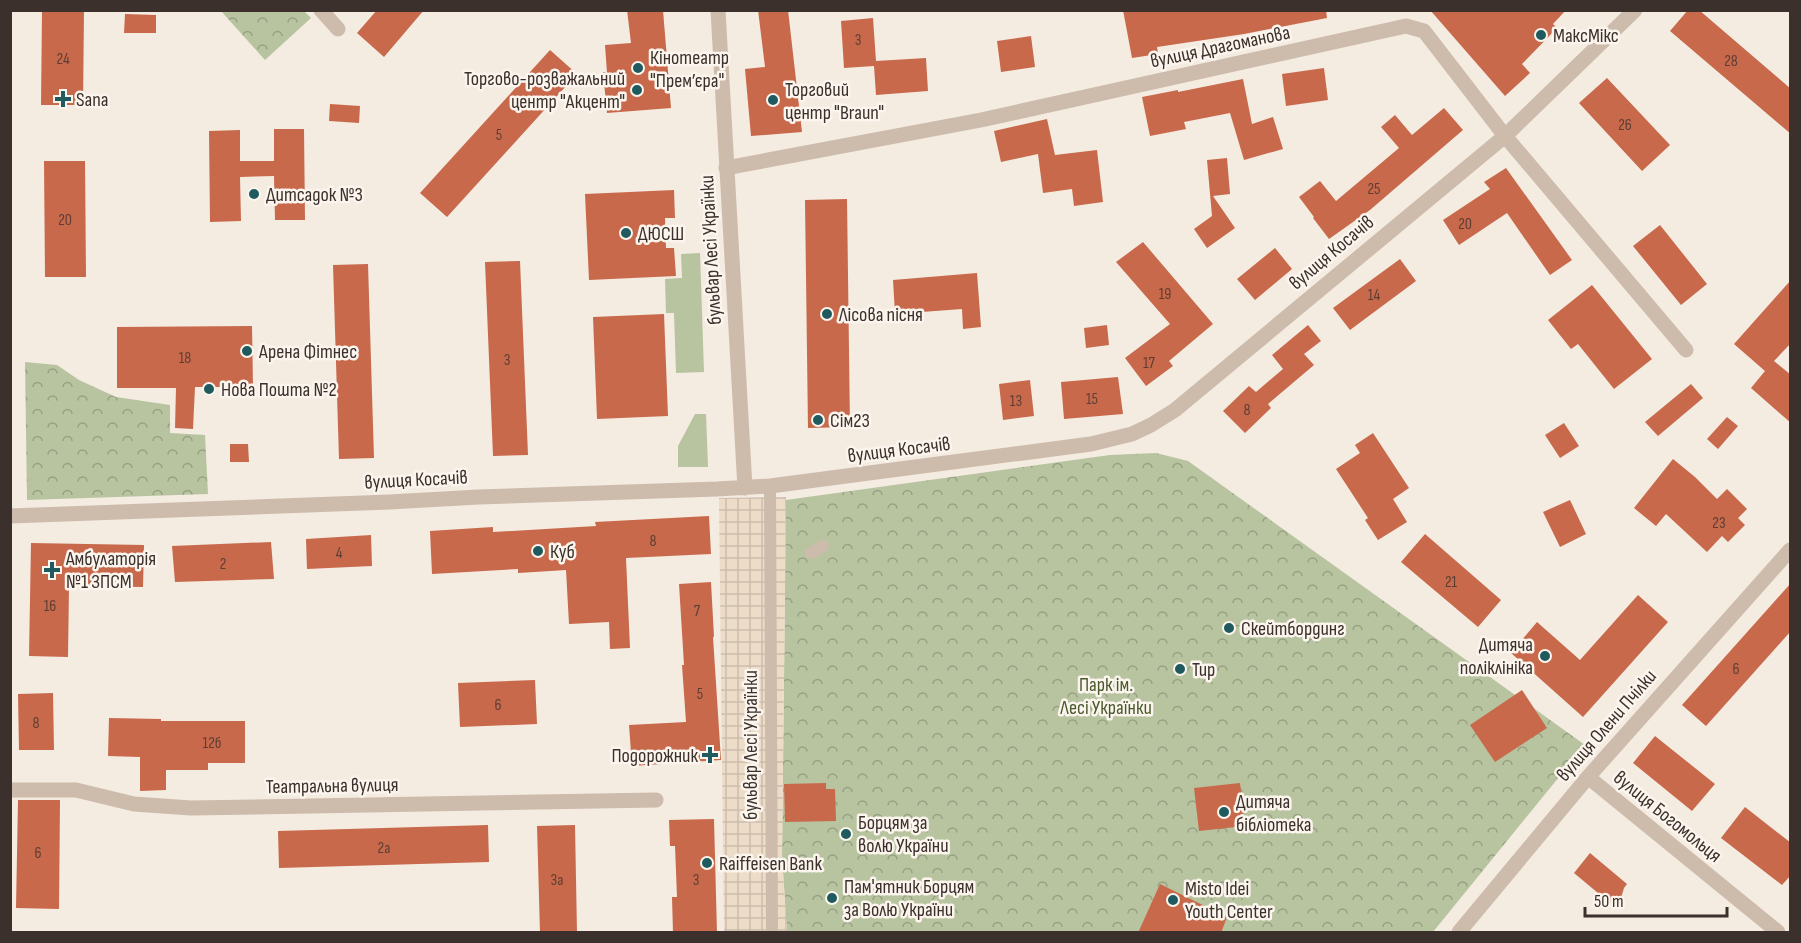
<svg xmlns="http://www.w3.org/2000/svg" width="1801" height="943" viewBox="0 0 1801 943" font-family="'Sofia Sans Condensed',sans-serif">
<defs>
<pattern id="forest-crowns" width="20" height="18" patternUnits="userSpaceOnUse" patternTransform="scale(1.5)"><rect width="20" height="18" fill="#b8c4a0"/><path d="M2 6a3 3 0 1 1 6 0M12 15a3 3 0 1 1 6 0" fill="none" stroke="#97a083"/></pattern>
<pattern id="plaza-grid" width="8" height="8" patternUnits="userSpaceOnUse" patternTransform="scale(1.5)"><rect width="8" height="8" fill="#ecdcc8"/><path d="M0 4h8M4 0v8" fill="none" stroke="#cbbdac"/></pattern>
</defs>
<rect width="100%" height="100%" fill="#f4ebe1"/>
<path fill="#b8c4a0" d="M 700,253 L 704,372 L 676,373 L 674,313 L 666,313 L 665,279 L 682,278 L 681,254 Z
M 695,414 L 706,414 L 708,467 L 678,467 L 678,446 Z"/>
<path fill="url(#forest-crowns)" d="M 221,11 L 304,11 L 311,18 L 265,60 Z
M 25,362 L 57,365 L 79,380 L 116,397 L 170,405 L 170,433 L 205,435 L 208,494 L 27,500 Z
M 1156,453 L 1188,461 L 1585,745 L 1433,932 L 787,932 L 782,857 L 786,500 L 1110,455 Z"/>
<path fill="url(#plaza-grid)" d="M 786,497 L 782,857 L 787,932 L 724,932 L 719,498 Z"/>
<path fill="#c8694b" d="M 42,10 L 84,10 L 83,105 L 41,105 Z
M 377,10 L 424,10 L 384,57 L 357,33 Z
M 627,10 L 663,10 L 671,108 L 607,113 L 603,72 L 607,73 L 605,45 L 631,43 Z
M 758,10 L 788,10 L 802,132 L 751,136 L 745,69 L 765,67 Z
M 1123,10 L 1326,10 L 1327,18 L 1244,34 L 1157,47 L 1158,54 L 1132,58 Z
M 1430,10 L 1566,10 L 1553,24 L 1557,28 L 1522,64 L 1530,73 L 1505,96 Z
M 1688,10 L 1699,10 L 1791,89 L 1791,134 L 1670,31 Z
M 125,14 L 156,15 L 156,33 L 124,33 Z
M 873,18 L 876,61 L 926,58 L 928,91 L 876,95 L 874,66 L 844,68 L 841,21 Z
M 1031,36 L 1035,67 L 1001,72 L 997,41 Z
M 550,50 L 577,74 L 447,217 L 420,193 Z
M 1324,68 L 1328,100 L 1286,106 L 1282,74 Z
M 1607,78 L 1670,145 L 1642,171 L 1579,103 Z
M 1243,79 L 1252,124 L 1273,117 L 1283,149 L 1244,160 L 1230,113 L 1184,122 L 1186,129 L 1150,136 L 1142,97 L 1178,90 L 1178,92 Z
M 330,104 L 360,106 L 359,123 L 329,121 Z
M 1444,108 L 1463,130 L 1370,210 L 1329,239 L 1313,218 L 1314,217 L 1299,197 L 1320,181 L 1336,201 L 1399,148 L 1381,127 L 1395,115 L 1412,135 Z
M 1047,119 L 1055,155 L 1097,150 L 1103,202 L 1074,206 L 1072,189 L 1043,193 L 1038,154 L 1001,162 L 994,131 Z
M 274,129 L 304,129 L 305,220 L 275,220 L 274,176 L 240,177 L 241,221 L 210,222 L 209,131 L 240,130 L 240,161 L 274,161 Z
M 1227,158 L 1230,194 L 1213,196 L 1235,228 L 1207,248 L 1194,229 L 1212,216 L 1207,160 Z
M 44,161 L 85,161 L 86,277 L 45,277 Z
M 1506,168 L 1572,260 L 1550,275 L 1507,213 L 1459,245 L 1443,220 L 1490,189 L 1484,182 Z
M 674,190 L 675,218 L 665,218 L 666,248 L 674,248 L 676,276 L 589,280 L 585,194 Z
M 847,199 L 850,427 L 808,428 L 805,200 Z
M 1660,225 L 1707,284 L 1681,305 L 1633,246 Z
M 1143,242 L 1213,324 L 1169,361 L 1173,366 L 1146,386 L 1125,358 L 1170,324 L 1116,262 Z
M 1275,248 L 1292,269 L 1255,300 L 1237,279 Z
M 1400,259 L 1416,281 L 1350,330 L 1333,308 Z
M 520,261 L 528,455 L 493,456 L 485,262 Z
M 368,264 L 374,458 L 339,459 L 333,265 Z
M 977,273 L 981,327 L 963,329 L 962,309 L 895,314 L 893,280 Z
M 1791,280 L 1791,343 L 1774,361 L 1791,375 L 1791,423 L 1751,388 L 1765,371 L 1734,344 Z
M 1592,285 L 1652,359 L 1614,389 L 1578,344 L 1571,349 L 1548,320 Z
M 664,314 L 668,416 L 597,419 L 593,317 Z
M 1107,325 L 1109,345 L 1086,348 L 1084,328 Z
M 1308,325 L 1321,341 L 1304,354 L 1314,365 L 1268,404 L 1271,408 L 1245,433 L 1223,411 L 1249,386 L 1256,392 L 1283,369 L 1272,355 Z
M 252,326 L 253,387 L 195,387 L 193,429 L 175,428 L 176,388 L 117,388 L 117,327 Z
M 1118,377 L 1123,414 L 1064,419 L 1061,382 Z
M 1030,380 L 1034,416 L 1003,420 L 999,384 Z
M 1691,384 L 1703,398 L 1658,436 L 1645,422 Z
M 1727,417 L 1738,426 L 1718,449 L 1707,439 Z
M 1564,423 L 1579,446 L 1560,458 L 1545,435 Z
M 1373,433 L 1409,488 L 1393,499 L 1407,522 L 1378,540 L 1365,520 L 1368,518 L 1336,469 L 1360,453 L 1355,445 Z
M 230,444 L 248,444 L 249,462 L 230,462 Z
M 1673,459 L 1695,477 L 1717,499 L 1727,489 L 1747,509 L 1738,518 L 1745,525 L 1728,542 L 1722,536 L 1707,552 L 1666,514 L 1656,526 L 1634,508 Z
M 1570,500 L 1586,534 L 1560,547 L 1543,512 Z
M 709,516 L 711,554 L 626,558 L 630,648 L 610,649 L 609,622 L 569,624 L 566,570 L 518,573 L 518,569 L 432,574 L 430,531 L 493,527 L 493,532 L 596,526 L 595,522 Z
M 1425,534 L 1501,600 L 1478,627 L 1401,562 Z
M 371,535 L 372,566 L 307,569 L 306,539 Z
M 271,542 L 274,579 L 175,582 L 172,546 Z
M 31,543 L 144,545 L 143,587 L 69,586 L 68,657 L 29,656 Z
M 711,582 L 714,637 L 713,637 L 721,760 L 632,766 L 629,725 L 686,722 L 682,665 L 684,665 L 679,584 Z
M 1791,583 L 1791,631 L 1706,726 L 1682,705 Z
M 1638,595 L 1668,622 L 1583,717 L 1511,653 L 1537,622 L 1580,660 Z
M 535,680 L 537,724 L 460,727 L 458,683 Z
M 1522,690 L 1547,728 L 1495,762 L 1470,725 Z
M 53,693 L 54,750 L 19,750 L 18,694 Z
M 109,718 L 161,719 L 161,721 L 245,721 L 245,763 L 208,763 L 208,770 L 166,770 L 166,790 L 140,791 L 140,757 L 108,756 Z
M 1655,736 L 1715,784 L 1692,811 L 1633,763 Z
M 826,783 L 826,789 L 835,789 L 836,821 L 785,822 L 784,784 Z
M 1240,783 L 1245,826 L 1199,831 L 1194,788 Z
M 18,800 L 60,800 L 59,909 L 16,908 Z
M 1745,807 L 1791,843 L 1791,875 L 1782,885 L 1721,838 Z
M 714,819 L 717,933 L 673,933 L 672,897 L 677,897 L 675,846 L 670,846 L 669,820 Z
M 488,825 L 489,862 L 279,868 L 278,831 Z
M 575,825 L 577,933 L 540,933 L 537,826 Z
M 1590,853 L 1627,884 L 1624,888 L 1621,898 L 1614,898 L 1610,903 L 1574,873 Z
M 1160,884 L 1227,917 L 1221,933 L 1138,933 Z"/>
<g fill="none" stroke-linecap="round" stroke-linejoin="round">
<path stroke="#cdbbac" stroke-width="12" d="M 770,486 L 772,932
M 811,553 L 823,546"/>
<path stroke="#cdbbac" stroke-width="15" d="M 321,10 L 338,29
M 726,168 L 981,120 L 1406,26 L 1424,31 L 1505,136 L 1686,350
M 1588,777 L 1778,932
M 10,790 L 76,790 L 134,804 L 191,808 L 656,800
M 1459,932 L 1588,777 L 1790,550"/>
<path stroke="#cdbbac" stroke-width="15" d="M 718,10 L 745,488
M 10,516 L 390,502 L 478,497 L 717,489 L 770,486 L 1091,444 L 1132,434 L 1151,425 L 1175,410 L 1505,136 L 1635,10"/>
</g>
<g fill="#1f5a5e" stroke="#fbf5ee" stroke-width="2">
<circle cx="1541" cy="35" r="6"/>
<circle cx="638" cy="68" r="6"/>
<circle cx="637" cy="90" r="6"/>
<path d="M60 90h6v6h6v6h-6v6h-6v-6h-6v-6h6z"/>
<circle cx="773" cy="100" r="6"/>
<circle cx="254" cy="194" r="6"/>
<circle cx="626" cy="233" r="6"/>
<circle cx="827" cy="314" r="6"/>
<circle cx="247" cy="351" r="6"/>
<circle cx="209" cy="389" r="6"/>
<circle cx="818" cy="420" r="6"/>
<circle cx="538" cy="551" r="6"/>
<path d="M49 561h6v6h6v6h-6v6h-6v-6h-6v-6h6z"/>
<circle cx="1229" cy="628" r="6"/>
<circle cx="1545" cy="656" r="6"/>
<circle cx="1180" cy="669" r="6"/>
<path d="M707 746h6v6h6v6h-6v6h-6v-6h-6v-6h6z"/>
<circle cx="1224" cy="812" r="6"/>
<circle cx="846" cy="834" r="6"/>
<circle cx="707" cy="863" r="6"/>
<circle cx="832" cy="898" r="6"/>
<circle cx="1173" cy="900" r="6"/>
</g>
<g text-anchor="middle" stroke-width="5" stroke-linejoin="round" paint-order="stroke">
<g font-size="16" fill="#5e3e33">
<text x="858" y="45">3</text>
<text x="63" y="64">24</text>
<text x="1731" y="66">28</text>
<text x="1625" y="130">26</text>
<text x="499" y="140">5</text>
<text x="1374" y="194">25</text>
<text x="65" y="225">20</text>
<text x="1465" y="229">20</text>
<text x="1165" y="299">19</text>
<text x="1374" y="300">14</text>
<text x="185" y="363">18</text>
<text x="507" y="365">3</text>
<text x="1149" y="368">17</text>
<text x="1092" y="404">15</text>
<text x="1016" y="406">13</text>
<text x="1247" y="415">8</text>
<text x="1719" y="528">23</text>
<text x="653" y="546">8</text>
<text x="339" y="558">4</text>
<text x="223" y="569">2</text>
<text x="1451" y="587">21</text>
<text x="50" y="611">16</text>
<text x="697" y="616">7</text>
<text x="1736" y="674">6</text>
<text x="700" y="699">5</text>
<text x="498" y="710">6</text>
<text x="36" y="728">8</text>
<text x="212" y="748">12б</text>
<text x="384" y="853">2а</text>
<text x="38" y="858">6</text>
<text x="557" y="885">3а</text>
<text x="696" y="885">3</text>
</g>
<g font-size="20" fill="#3b302b" stroke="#fbf5ee" text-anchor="start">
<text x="1553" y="42">МаксМікс</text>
<text x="650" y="64">Кінотеатр<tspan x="650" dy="23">"Прем’єра"</tspan></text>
<text x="625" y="85" text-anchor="end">Торгово-розважальний<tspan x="625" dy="23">центр "Акцент"</tspan></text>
<text x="785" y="96">Торговий<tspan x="785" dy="23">центр "Braun"</tspan></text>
<text x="76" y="106">Sana</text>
<text x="266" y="201">Дитсадок №3</text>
<text x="638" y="240">ДЮСШ</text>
<text x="839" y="321">Лісова пісня</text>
<text x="259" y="358">Арена Фітнес</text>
<text x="221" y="396">Нова Пошта №2</text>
<text x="830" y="427">Сім23</text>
<text x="550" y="558">Куб</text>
<text x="66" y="565">Амбулаторія<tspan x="66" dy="23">№1 ЗПСМ</tspan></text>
<text x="1241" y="635">Скейтбординг</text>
<text x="1533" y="651" text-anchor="end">Дитяча<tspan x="1533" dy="23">поліклініка</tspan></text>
<text x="1192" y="676">Тир</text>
<text x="698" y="762" text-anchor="end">Подорожник</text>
<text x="1236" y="808">Дитяча<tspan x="1236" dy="23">бібліотека</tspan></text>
<text x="858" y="829">Борцям за<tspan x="858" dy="23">волю України</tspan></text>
<text x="719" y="870">Raiffeisen Bank</text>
<text x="844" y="893">Пам'ятник Борцям<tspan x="844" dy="23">за Волю України</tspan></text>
<text x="1185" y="895">Misto Idei<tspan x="1185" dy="23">Youth Center</tspan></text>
</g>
<g font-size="20" fill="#3b302b" stroke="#fbf5ee">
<text transform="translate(1220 46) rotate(-12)" y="7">вулиця Драгоманова</text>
<text transform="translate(710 250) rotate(-93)" y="7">бульвар Лесі Українки</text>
<text transform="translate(1331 252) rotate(-40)" y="7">вулиця Косачів</text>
<text transform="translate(899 449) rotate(-7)" y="7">вулиця Косачів</text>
<text transform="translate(416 479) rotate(-3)" y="7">вулиця Косачів</text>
<text transform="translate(1606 725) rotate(-49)" y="7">вулиця Олени Пчілки</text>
<text transform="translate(750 745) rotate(-90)" y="7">бульвар Лесі Українки</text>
<text transform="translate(332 785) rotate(-1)" y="7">Театральна вулиця</text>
<text transform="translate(1668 816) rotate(39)" y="7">вулиця Богомольця</text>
</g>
<g font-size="20" fill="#4a5a2e" stroke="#fbf5ee">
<text x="1106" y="691">Парк ім.<tspan x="1106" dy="23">Лесі Українки</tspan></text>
</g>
</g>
<rect width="1801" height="943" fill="none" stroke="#3b302b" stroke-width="24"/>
<path d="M1585 907v9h142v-9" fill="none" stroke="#3b302b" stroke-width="3"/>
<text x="1594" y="907" font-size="18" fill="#3b302b" stroke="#fbf5ee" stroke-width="4.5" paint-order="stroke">50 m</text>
</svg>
